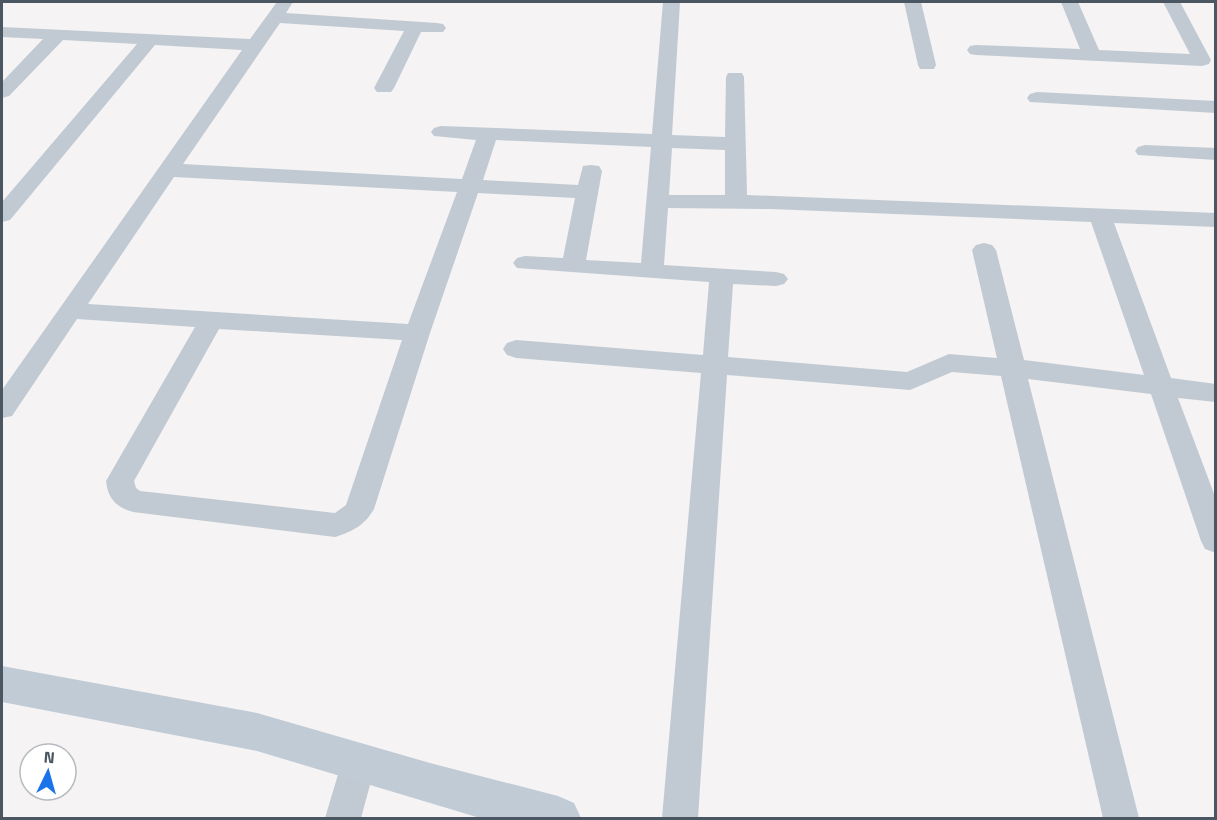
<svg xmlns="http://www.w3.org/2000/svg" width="1217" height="820" viewBox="0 0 1217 820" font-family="'Titillium Web',sans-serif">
<rect width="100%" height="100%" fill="#f5f3f3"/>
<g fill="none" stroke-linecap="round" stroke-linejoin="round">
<path fill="#c1cad2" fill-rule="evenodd" d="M 277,2 L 293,2 L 286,13 L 437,23 L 443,24 L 446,28 L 443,32 L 421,32 L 394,88 L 391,92 L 377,92 L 374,88 L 404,31 L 280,23 L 183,164 L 462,179 L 476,140 L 434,136 L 431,132 L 434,128 L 441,126 L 652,134 L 663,2 L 680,2 L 672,135 L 725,137 L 726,77 L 728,73 L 742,73 L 744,77 L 747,195 L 1216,213 L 1216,227 L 1114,223 L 1171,378 L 1216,384 L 1216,402 L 1178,398 L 1216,499 L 1216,553 L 1205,549 L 1201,541 L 1151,394 L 1028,379 L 1139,818 L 1103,818 L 1001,376 L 952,372 L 910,390 L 727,375 L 698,818 L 662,818 L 701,373 L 516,358 L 507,355 L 503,349 L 507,343 L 516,340 L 703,355 L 709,282 L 517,268 L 513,263 L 517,258 L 525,256 L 563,258 L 575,198 L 478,193 L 430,333 L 374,509 C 364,526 353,531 335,537 L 133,512 C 116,507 108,499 106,481 L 195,327 L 77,319 L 12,416 L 2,418 L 2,390 L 242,50 L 155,45 L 10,220 L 2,222 L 2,202 L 137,44 L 63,40 L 9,96 L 2,98 L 2,82 L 43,39 L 2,37 L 2,27 L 250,39 ZM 496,140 L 651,147 L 641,263 L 586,260 L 602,171 L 599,166 L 591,165 L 583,166 L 578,185 L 483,180 ZM 672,148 L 725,150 L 725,195 L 669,195 ZM 174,177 L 457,192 L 408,324 L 88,304 ZM 668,208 L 771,209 L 1091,222 L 1144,375 L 1024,360 L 996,250 L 992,245 L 984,243 L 976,245 L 972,250 L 997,358 L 949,354 L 907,372 L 728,357 L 733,284 L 776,286 L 784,284 L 788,279 L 784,274 L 776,272 L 664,265 ZM 219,329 L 402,340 L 346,505 L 335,513 L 140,491 L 136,488 L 134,481 Z
M 904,2 L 921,2 L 936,65 L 934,69 L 920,69 L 918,65 Z
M 1061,2 L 1078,2 L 1099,50 L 1190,54 L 1163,2 L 1180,2 L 1211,60 L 1209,64 L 1202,66 L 976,55 L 970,54 L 967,50 L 970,46 L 976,45 L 1080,49 Z
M 1037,92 L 1216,101 L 1216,113 L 1030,102 L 1027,98 L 1030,94 Z
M 1145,145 L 1216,148 L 1216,160 L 1138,155 L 1135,151 L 1138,147 Z
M 358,746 L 371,751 L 376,763 L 361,818 L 325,818 L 345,751 Z"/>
<path fill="#c1cbd6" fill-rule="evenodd" d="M 2,666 L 257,713 L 430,763 L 558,796 L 574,803 L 581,818 L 480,818 L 257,751 L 2,702 Z"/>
</g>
<rect width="1217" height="820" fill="none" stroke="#4a5661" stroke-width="6"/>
<g transform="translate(48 772) rotate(5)"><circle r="28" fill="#ffffff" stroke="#b7bbc0" stroke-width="1.5"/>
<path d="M0-4.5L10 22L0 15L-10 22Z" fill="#1a73e8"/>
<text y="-9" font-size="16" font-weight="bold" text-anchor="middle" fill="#4a5661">N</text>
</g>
</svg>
